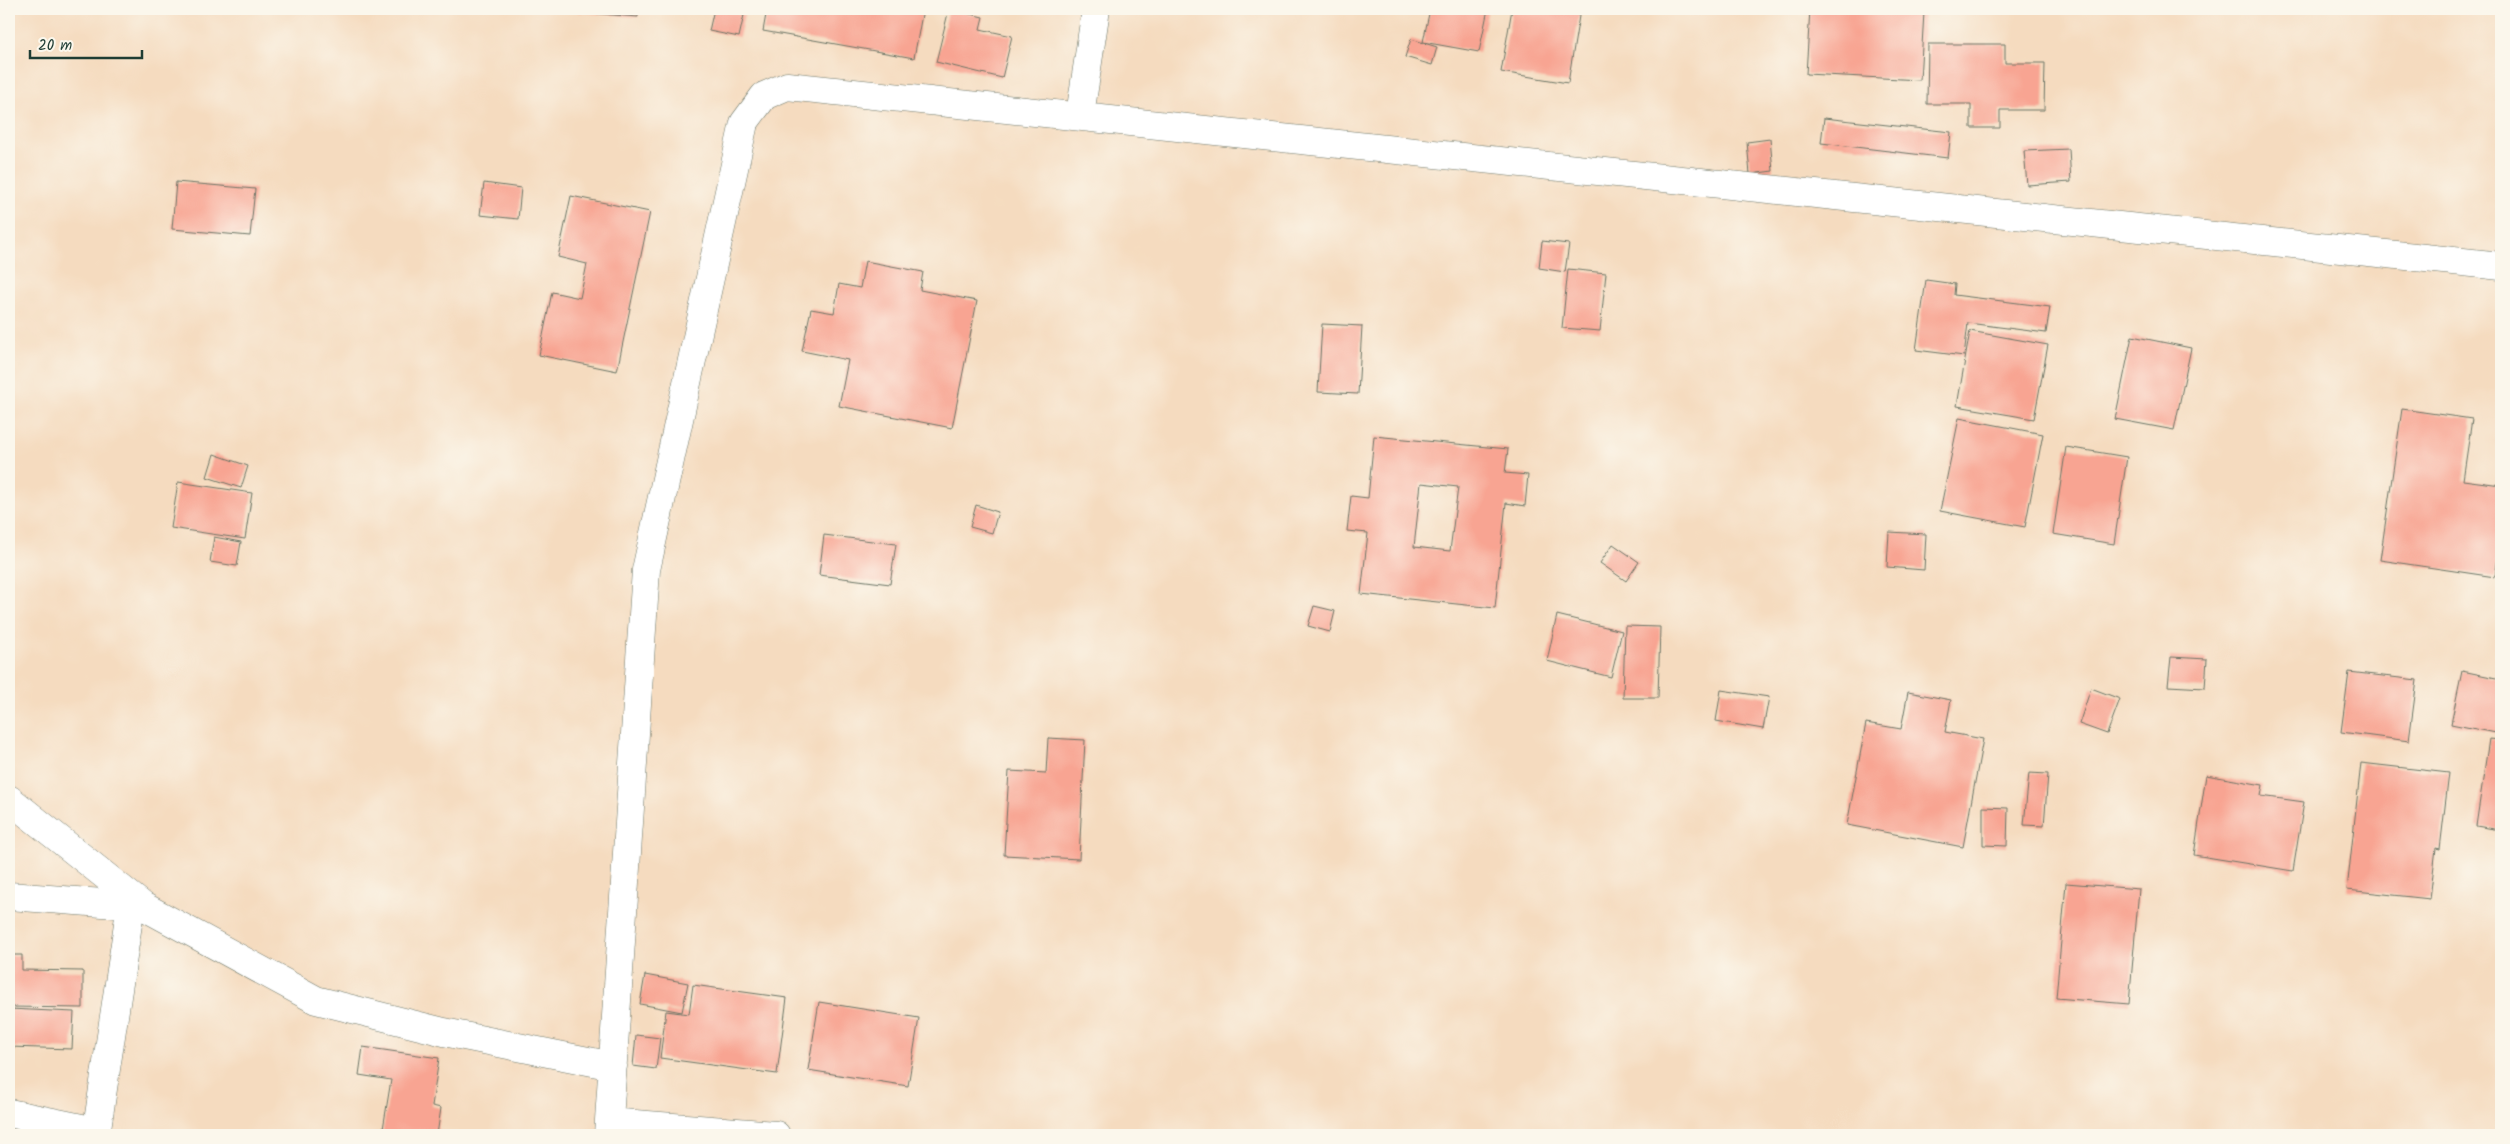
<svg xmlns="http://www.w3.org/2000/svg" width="2510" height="1144" viewBox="0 0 2510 1144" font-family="Kalam,sans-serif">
<rect width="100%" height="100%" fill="#fbf7ec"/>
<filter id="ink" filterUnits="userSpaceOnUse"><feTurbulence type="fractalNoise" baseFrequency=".02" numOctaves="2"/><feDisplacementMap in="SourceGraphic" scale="10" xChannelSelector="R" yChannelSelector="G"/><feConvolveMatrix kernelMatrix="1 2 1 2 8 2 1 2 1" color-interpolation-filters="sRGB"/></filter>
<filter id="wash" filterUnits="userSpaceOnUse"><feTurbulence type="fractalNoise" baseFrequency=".0096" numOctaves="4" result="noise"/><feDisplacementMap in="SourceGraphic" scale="20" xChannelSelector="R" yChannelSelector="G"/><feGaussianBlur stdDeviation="1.12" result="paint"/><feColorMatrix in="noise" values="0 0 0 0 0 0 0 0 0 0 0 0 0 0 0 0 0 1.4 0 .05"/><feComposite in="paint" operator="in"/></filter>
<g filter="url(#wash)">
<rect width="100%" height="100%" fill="#f5dbbf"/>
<g id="blocks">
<path fill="#f8a492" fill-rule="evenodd" d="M 577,9 L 638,9 L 638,17 L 577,12 Z
M 714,9 L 744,15 L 739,37 L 709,31 Z
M 767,9 L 923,9 L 914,58 L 763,31 Z
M 949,9 L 983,17 L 980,29 L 1012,36 L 1002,78 L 936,62 Z
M 1430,9 L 1488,9 L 1479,52 L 1423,42 Z
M 1512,9 L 1580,10 L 1568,83 L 1501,72 Z
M 1810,9 L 1924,12 L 1920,80 L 1806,74 Z
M 1411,39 L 1437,47 L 1432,65 L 1405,57 Z
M 1928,44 L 2005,44 L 2005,63 L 2045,63 L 2044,110 L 2000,110 L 2000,128 L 1971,128 L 1971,104 L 1927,104 Z
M 1824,118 L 1951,132 L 1948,158 L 1821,143 Z
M 1770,139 L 1773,171 L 1750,174 L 1747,142 Z
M 2069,149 L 2071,182 L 2027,185 L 2024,151 Z
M 176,182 L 255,189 L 250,236 L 172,229 Z
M 484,183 L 521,188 L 518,219 L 480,215 Z
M 571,196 L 650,212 L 617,371 L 539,355 L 552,292 L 580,298 L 587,264 L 558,257 Z
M 1542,241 L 1569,244 L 1565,272 L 1539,268 Z
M 865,261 L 923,272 L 920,290 L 977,301 L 952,428 L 839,406 L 848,360 L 802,351 L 811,309 L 834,313 L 839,284 L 860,288 Z
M 1568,269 L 1606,273 L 1600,331 L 1562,328 Z
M 1926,280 L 1955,284 L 1954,295 L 2050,307 L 2046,333 L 1968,323 L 1964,356 L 1916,350 Z
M 1322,324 L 1362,326 L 1358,394 L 1318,392 Z
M 1970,331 L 2048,345 L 2034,419 L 1957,406 Z
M 2132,336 L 2191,348 L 2174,430 L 2115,419 Z
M 2402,409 L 2472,419 L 2463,480 L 2501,485 L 2501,537 L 2495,577 L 2380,560 Z
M 1959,418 L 2043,434 L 2025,527 L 1940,511 Z
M 1374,436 L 1508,449 L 1505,473 L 1528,475 L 1525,506 L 1506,503 L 1495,608 L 1361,594 L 1368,533 L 1347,531 L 1351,496 L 1368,498 ZM 1421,483 L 1458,487 L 1450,551 L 1414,547 Z
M 2066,447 L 2127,457 L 2114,544 L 2053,534 Z
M 214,454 L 248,466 L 241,488 L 207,477 Z
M 178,482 L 252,493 L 245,539 L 171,528 Z
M 976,505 L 998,512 L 992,533 L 970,527 Z
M 1889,532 L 1926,534 L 1924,570 L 1887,567 Z
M 824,535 L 896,544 L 890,584 L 819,575 Z
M 214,537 L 241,542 L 237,566 L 210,562 Z
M 1613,544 L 1639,562 L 1626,581 L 1600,563 Z
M 1314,606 L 1335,611 L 1330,632 L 1308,626 Z
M 1557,615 L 1622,631 L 1611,677 L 1547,661 Z
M 1625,626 L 1660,627 L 1658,698 L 1623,698 Z
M 2171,657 L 2207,659 L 2205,688 L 2168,686 Z
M 2462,671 L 2501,679 L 2501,734 L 2451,724 Z
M 2349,672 L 2417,680 L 2409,741 L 2341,732 Z
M 2091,688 L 2120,699 L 2107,734 L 2079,724 Z
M 1721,690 L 1769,697 L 1763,729 L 1716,721 Z
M 1908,692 L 1951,700 L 1945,732 L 1983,739 L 1963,847 L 1847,825 L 1866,723 L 1901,729 Z
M 1048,738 L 1085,740 L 1079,859 L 1004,855 L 1009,771 L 1046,773 Z
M 2489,739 L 2501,740 L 2500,830 L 2476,826 Z
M 2361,763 L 2449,773 L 2440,849 L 2436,848 L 2430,899 L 2347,890 Z
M 2029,773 L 2048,774 L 2044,826 L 2024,825 Z
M 2206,775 L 2263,785 L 2261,796 L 2304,802 L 2293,871 L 2194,855 Z
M 1983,807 L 2008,808 L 2007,846 L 1983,845 Z
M 2066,883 L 2139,889 L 2129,1004 L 2056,998 Z
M 9,955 L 22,955 L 22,970 L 83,971 L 83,1008 L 9,1007 Z
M 645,975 L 688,983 L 682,1012 L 640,1004 Z
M 693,985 L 787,998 L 777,1074 L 660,1058 L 666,1011 L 689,1014 Z
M 819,1002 L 919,1018 L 908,1086 L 808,1070 Z
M 9,1009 L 74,1012 L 72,1049 L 9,1047 Z
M 636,1035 L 660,1038 L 656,1069 L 633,1066 Z
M 363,1047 L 439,1058 L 432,1106 L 441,1108 L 437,1135 L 382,1135 L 391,1080 L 359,1075 Z"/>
</g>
</g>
<g filter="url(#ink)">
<use href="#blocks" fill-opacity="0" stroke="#6a7465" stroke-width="1"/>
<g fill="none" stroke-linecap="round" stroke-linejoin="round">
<defs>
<path id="minor" d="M 1080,115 L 1096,9
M 9,799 L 143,906
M 9,896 L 143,906 L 316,1000 L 444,1032 L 613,1066
M 9,1113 L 96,1131
M 609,1122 L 776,1135
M 96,1135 L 131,904
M 608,1135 L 646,570 L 744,123 L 764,96 L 787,86 L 2501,266"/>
</defs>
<use href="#minor" stroke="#6a7465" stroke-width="29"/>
<use href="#minor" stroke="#fff" stroke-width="28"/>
</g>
</g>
<rect width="2510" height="1144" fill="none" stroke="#fbf7ec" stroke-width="30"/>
<path d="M30 50v8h112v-8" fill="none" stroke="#1f3d34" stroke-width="2.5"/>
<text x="38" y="50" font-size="15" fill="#1f3d34" stroke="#fbf7ec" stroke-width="4" paint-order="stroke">20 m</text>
</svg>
